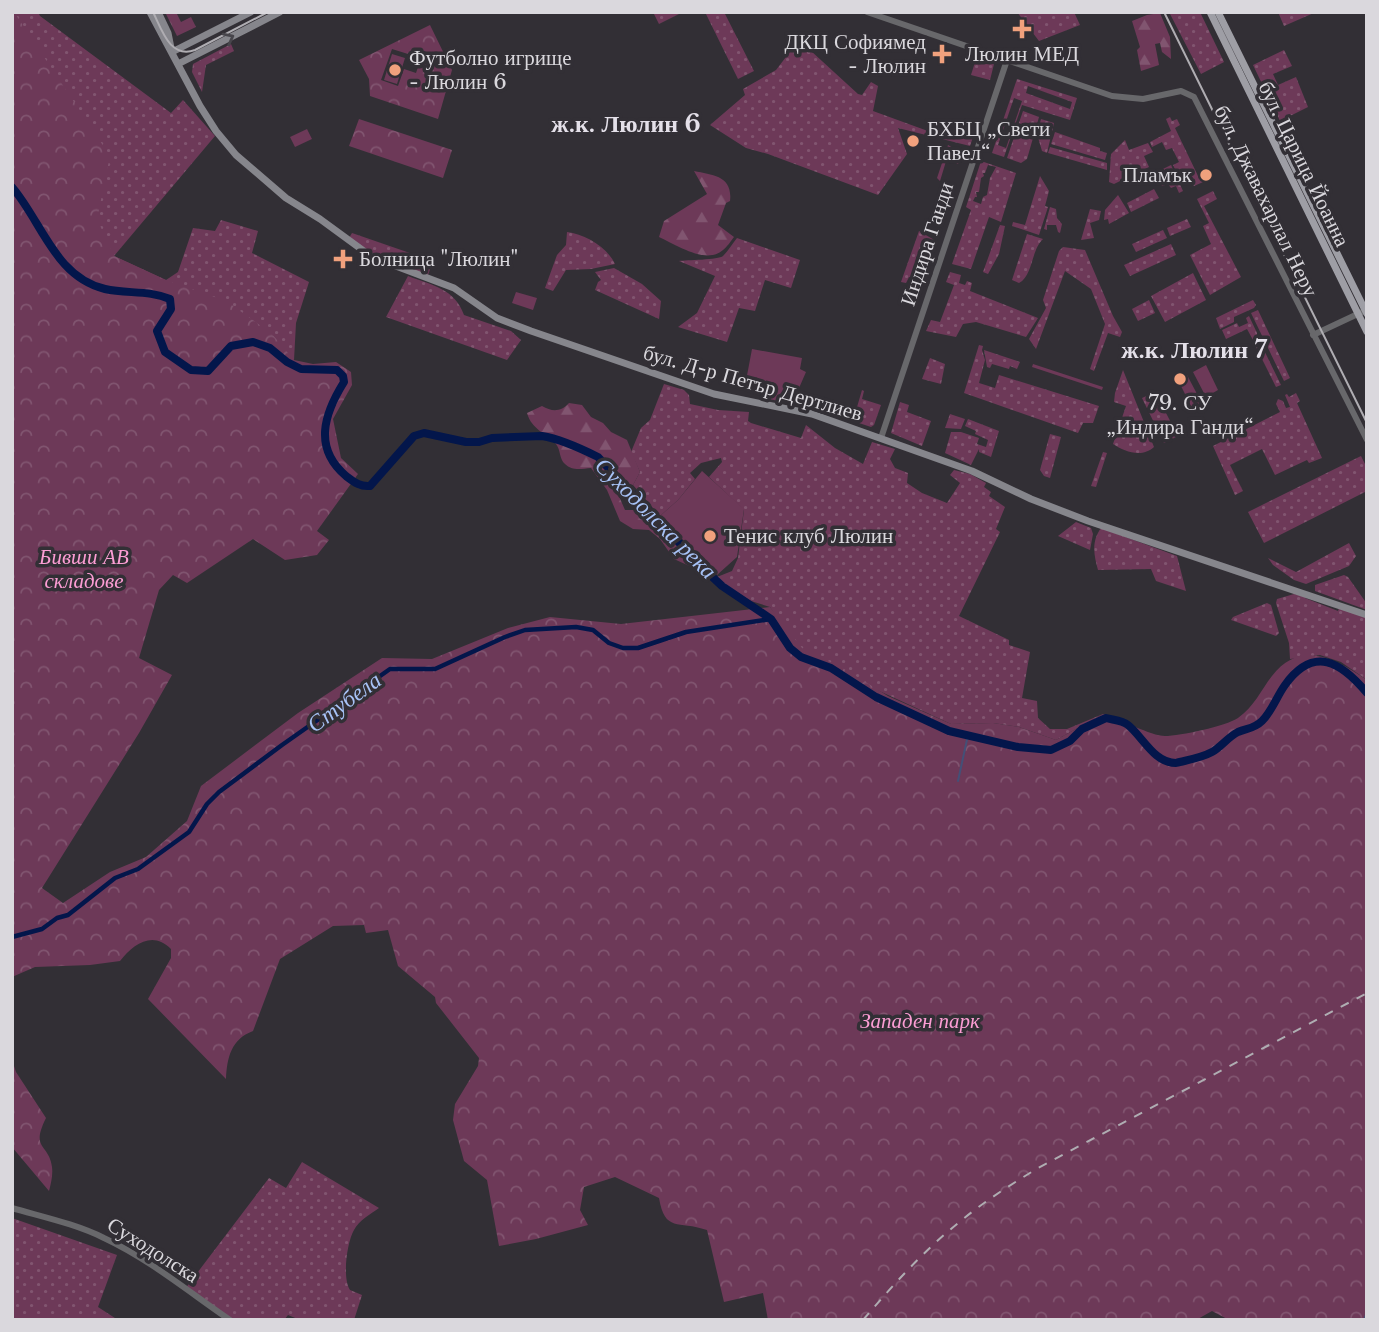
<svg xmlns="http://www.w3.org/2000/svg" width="1379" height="1332" viewBox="0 0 1379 1332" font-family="'Libre Baskerville',serif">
<defs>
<pattern id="grass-dots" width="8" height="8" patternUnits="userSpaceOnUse" patternTransform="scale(1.75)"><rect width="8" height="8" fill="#6d3958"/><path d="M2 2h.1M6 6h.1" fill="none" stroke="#815570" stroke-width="1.8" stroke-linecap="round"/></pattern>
<pattern id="forest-firs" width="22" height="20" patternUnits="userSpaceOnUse" patternTransform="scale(1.75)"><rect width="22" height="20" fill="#6d3958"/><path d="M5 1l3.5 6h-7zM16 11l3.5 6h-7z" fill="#815570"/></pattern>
<pattern id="park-crowns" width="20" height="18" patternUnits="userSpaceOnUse" patternTransform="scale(1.75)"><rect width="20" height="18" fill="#6d3958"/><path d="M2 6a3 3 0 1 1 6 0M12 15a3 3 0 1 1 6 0" fill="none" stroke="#815570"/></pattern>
</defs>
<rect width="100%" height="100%" fill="#322f35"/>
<path fill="url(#grass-dots)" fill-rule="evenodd" d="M 12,12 L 38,12 L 40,16 L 171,113 L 183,100 L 215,136 L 114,256 L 166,280 L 178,272 L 193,228 L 215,231 L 221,220 L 258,231 L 252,253 L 309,282 L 296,323 L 294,360 L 96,272 Z
M 653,12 L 683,12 L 659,24 Z
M 705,12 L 724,12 L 754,71 L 738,79 Z
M 1017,12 L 1074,12 L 1080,25 L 1039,41 Z
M 1169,12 L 1200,12 L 1224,62 L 1201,74 Z
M 1278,12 L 1316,12 L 1284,26 Z
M 799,40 L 858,94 L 862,95 L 871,82 L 878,86 L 873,111 L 947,138 L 949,134 L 960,138 L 967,128 L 971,128 L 975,131 L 970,146 L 898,128 L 907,154 L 878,195 L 768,154 L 746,148 L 710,125 L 745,95 L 743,89 L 776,70 Z
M 231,44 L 234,51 L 206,65 L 202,92 L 192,72 L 193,64 Z
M 1284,50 L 1292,66 L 1273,74 L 1278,85 L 1296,77 L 1308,107 L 1280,121 L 1253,65 Z
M 976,59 L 994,64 L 990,80 L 971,75 Z
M 1017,79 L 1077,98 L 1070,120 L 1022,105 L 1004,157 L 992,153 ZM 1028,86 L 1072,102 L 1070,109 L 1026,93 ZM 1014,98 L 1022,101 L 1006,148 L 998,145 Z
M 1023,111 L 1039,117 L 1027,159 L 1021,163 L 1007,158 Z
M 1170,117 L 1172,121 L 1177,119 L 1180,125 L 1175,128 L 1199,178 L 1206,175 L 1204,166 L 1210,179 L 1194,186 L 1189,179 L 1181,182 L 1173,165 L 1179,162 L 1172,148 L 1166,150 L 1162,142 L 1152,147 L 1150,142 L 1171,131 L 1166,119 Z
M 1041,119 L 1054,123 L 1047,153 L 1042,151 L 1037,134 Z
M 1055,132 L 1100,148 L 1100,151 L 1107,153 L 1105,160 L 1051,144 Z
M 1125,140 L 1129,150 L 1148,143 L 1153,152 L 1144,156 L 1149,167 L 1114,184 L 1109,182 L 1111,154 Z
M 1050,147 L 1107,163 L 1107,170 L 1048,153 Z
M 981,161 L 1016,173 L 1001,222 L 989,217 L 971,269 L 952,264 L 971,210 L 966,207 ZM 988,165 L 996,167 L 990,178 L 987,195 L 983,197 L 981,204 L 973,201 L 975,197 L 977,197 L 976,192 L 979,192 L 981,178 L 984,176 L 983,173 L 985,173 Z
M 1171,165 L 1183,191 L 1179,193 L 1176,186 L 1171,188 L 1168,184 L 1162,186 L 1155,173 Z
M 1040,176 L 1049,191 L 1045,206 L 1048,207 L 1039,235 L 1012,226 L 1013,222 L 1025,225 Z
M 1154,189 L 1159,198 L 1131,212 L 1127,203 Z
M 1213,191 L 1217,199 L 1204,206 L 1241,277 L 1210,295 L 1190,255 L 1211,244 L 1203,226 L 1209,223 L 1197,199 Z
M 1118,195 L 1129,213 L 1109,224 L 1108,219 L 1104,220 L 1105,210 Z
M 1050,207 L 1056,209 L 1057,218 L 1062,224 L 1060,233 L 1058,232 L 1056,225 L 1047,225 L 1047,230 L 1044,229 Z
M 1090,209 L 1101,211 L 1099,220 L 1090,223 L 1094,238 L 1081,240 Z
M 1187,219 L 1191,227 L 1170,236 L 1167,228 Z
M 1000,225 L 1005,226 L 999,254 L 988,274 L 983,272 Z
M 1163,230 L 1167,238 L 1136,252 L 1132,244 Z
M 919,231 L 936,241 L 931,259 L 928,258 L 927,254 L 926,257 L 918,256 L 925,259 L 925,262 L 927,259 L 931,260 L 921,289 L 911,285 L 913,278 L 909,277 L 906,283 L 901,282 Z
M 567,232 C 585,234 607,247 615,264 L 591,269 L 566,270 L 553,291 L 545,288 L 557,255 L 566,245 Z
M 352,233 L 433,261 L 428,275 L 373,255 L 349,238 Z
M 1027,234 L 1043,239 C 1031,250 1033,276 1019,283 L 1012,280 Z
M 737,238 L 800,260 L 791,288 L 765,280 L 755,311 L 739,308 L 727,342 L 678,327 L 697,313 L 715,276 L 679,261 C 686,260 719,260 723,256 C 728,251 732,244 737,238 Z
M 1171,244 L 1176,255 L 1130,276 L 1124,265 Z
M 1063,247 L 1085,250 L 1113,316 L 1122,332 L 1120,337 L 1108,333 L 1094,371 L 1090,369 L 1105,324 L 1091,289 L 1065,271 L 1036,349 L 1029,339 L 1046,308 L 1043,300 L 1059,251 Z
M 614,268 L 642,284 L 661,301 L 659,319 L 595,290 L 598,282 L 601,280 L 595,272 Z
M 950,272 L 961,275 L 959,283 L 965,285 L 967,281 L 972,283 L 970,291 L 1038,318 L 1026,337 L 976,322 L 963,324 L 956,337 L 926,331 L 931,320 L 940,322 L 954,285 L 946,282 Z
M 1193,273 L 1206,300 L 1165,322 L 1151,296 Z
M 408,276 C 432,285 455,289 464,315 L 511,331 L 521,340 L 507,360 L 386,317 Z
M 1149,300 L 1155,313 L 1138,321 L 1132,309 Z
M 1253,300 L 1256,305 L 1254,308 L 1234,317 L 1234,322 L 1220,329 L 1216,318 Z
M 1258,310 L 1290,378 L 1284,381 L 1251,313 Z
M 1249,316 L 1257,333 L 1257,338 L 1253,340 L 1247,329 L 1226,339 L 1222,330 L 1237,323 L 1239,327 L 1248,323 L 1246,318 Z
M 1259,340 L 1281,385 L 1276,387 L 1254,343 Z
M 979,345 L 983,346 L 982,350 L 985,360 L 979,383 L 995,388 L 999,375 L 1099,406 L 1093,423 L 1083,423 L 1078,433 L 964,393 Z
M 984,350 L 1020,362 L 1017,369 L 1010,366 L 1009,369 L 992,364 L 990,368 L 987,367 Z
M 930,358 L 945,364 L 941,384 L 922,379 Z
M 1123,370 L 1154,447 C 1142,458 1125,452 1113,444 L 1126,406 L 1114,402 L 1115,393 Z
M 664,384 L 684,390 L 689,395 L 690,404 L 718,410 L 749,412 L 748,421 L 751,423 L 801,438 L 806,425 L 835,448 L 863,464 L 872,442 L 895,449 L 890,459 L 895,468 L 908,473 L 907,483 L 922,493 L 947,503 L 960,483 L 950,475 L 954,470 L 970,474 L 986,483 L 984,487 L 991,492 L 989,496 L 1005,507 L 996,529 L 1000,532 L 959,616 L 1009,640 L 1009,645 L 1030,652 L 1022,698 L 1037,701 L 1038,718 L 1050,729 L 1067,729 L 1103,714 L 1056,740 L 1019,727 L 993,723 L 951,724 L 875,689 L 827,693 L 770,607 L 751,601 L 725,585 L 717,577 L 732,571 L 738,558 L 744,510 L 709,477 L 722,462 L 721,458 L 701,463 L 690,473 L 695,479 L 678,500 L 660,516 L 633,485 L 640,472 L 631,452 L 641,428 L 650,420 Z
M 862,390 L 864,391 L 862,399 L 881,405 L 874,425 L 871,427 L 856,422 L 857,416 L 855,414 Z
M 1155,392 L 1178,436 L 1164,443 L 1142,398 Z
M 1296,393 L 1300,401 L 1297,403 L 1322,458 L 1309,463 L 1307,460 L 1275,475 L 1262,449 L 1230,465 L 1243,491 L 1235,495 L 1213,446 L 1280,412 L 1276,404 L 1278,399 L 1283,401 L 1286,408 L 1290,407 L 1285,395 L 1287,394 L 1289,397 Z
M 900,402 L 909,405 L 907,412 L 931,421 L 922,446 L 891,433 Z
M 950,414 L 965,419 L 961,429 L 945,428 Z
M 968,419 L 999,431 L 991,457 L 979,452 L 979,449 L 971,465 L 945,453 L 951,432 L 961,432 L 979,438 L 977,444 L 986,447 L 988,440 L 975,434 L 976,431 L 965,426 Z
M 1050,434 L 1061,437 L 1050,478 L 1044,476 L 1040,470 Z
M 1103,452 L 1107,453 L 1096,487 L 1091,486 Z
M 1361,456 L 1367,468 L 1367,491 L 1264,543 L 1248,512 Z
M 1076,522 L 1091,528 L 1093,534 L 1090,550 L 1058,536 Z
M 1101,528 L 1177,556 L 1186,591 L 1156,581 L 1151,569 L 1098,570 C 1094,555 1091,542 1101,528 Z
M 1349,543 L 1356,556 L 1349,566 L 1306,584 L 1294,580 L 1273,565 L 1268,558 L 1296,572 Z
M 1344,575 L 1348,577 L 1367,604 L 1367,610 L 1315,591 L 1315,585 Z
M 1294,594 L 1305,596 L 1305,598 L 1338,611 L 1339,608 L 1367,618 L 1367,680 L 1341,662 L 1320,655 L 1290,659 L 1289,643 L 1276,603 L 1277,599 Z
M 1267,603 L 1271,605 L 1279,633 L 1276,636 L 1231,620 L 1233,617 Z
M 302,1162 L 379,1208 C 371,1214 359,1220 354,1230 C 347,1242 342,1278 350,1290 L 362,1295 L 354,1320 L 300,1320 L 288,1315 L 284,1320 L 230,1320 L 185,1289 L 269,1178 L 286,1188 Z
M 12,1218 L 117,1255 L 98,1307 L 118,1320 L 12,1320 Z"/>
<path fill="url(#forest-firs)" d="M 1160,13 L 1170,37 L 1171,59 L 1162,52 L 1160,43 L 1155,44 L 1159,65 L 1141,71 L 1137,50 L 1140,47 L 1132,21 L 1147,15 Z
M 948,145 L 962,153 L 958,164 L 947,158 L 940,181 L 937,178 Z
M 694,171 C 713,175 733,176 730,201 L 726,203 L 718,225 L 734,237 C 731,241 727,247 723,250 C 706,265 677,245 659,237 L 664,221 L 707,194 Z
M 569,403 L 582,405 L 591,417 L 603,423 L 611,432 L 627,440 L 640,472 L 633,485 L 617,480 L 614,485 L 625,510 L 643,510 L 698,567 L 696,569 L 674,559 L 660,539 L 649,530 L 633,529 L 620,521 L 607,490 L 591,468 C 581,469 572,471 565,464 C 559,459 561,450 556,444 C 545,432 532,430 527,413 L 542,406 C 552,412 561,412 569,403 Z"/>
<path fill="url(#park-crowns)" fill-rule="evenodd" d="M 12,12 L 14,12 L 110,156 L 97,219 L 114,256 L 166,280 L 226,301 L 271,333 L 294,360 L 313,364 L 336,362 L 351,372 L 352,385 L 333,419 L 341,458 L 358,474 L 317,531 L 329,540 L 317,555 L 285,560 L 253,539 L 187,583 L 173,575 L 159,590 L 139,658 L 172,675 L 139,733 L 42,888 L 63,903 L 110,872 L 146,857 L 187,821 L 201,786 L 298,713 L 382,658 L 432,659 L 508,628 L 550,617 L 621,624 L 770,607 L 802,648 L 846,670 L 888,696 L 951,724 L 993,723 L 1019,727 L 1056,740 L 1103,714 C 1120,719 1151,736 1165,736 C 1180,736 1226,726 1238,718 C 1254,707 1261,690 1272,676 C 1301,639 1335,659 1367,680 L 1367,1320 L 1229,1320 L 1212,1311 L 1196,1320 L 768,1320 L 763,1293 L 724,1302 L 707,1230 C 678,1220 665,1233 659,1198 L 615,1177 L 584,1187 L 580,1210 L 588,1225 L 536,1239 L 499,1246 L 487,1180 L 464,1161 L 453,1120 L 455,1104 L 478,1066 L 479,1058 L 436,1003 L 435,997 L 398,966 L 388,930 L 366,933 L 364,925 L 333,926 L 280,959 L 253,1031 C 231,1039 227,1058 226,1079 L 148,999 L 171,958 L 171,949 C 153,930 133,944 120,961 L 90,965 L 35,967 L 12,977 Z
M 169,12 L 176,12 L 181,22 L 191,17 L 196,27 L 177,36 L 166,14 Z
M 430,25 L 452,70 L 438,119 L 370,96 L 369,79 L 359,60 ZM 392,49 L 421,58 L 416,73 L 404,69 L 398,86 L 381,80 Z
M 359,119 L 452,150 L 443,178 L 349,146 Z
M 12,1060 L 16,1072 L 46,1118 C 30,1150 49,1143 52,1167 C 53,1175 51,1183 49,1191 L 12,1147 Z"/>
<path fill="#6d3958" d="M 392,54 L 405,58 L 397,84 L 384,80 Z
M 307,129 L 312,139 L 295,147 L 290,137 Z
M 516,292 L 537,298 L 533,310 L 512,303 Z
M 752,349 L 802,358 L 800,369 L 806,372 L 796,395 L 789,394 L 788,403 L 769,399 L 770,391 L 745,386 Z
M 1033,364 L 1103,387 L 1102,390 L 1032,367 Z
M 1206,365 L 1218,390 L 1206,397 L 1193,372 Z
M 1187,375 L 1204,407 L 1194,412 L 1178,380 Z
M 702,471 L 744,509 L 737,557 L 717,575 L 660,516 L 678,500 Z"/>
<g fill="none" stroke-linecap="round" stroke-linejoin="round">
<path stroke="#445077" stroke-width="2" d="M 958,781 L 968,735
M 1364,1320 L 1367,1312"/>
<path stroke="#03164b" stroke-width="4.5" d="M 12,937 L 42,929 L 57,918 L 68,915 L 115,878 L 138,869 L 189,832 L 207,804 L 219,792 L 282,745 L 390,669 L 435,669 L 505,637 L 525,630 L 576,627 L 593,630 L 609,643 L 623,648 L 638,648 L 686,632 L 771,619"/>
<path stroke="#03164b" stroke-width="8" d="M 12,187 C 42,222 55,277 105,289 C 127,294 149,290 170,299 L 171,309 L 157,331 L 165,352 L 191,370 L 208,371 L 231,346 L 253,342 L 270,348 L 287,362 L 301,369 L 337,370 L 343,376 L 344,382 C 324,414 313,448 346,476 C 354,482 360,487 370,486 L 414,436 L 424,433 L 466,442 L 479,442 L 492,438 L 542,436 C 561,439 580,448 598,457 L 705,570 L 722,586 L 771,619 L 790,648 L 801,657 L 831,668 L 876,697 L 949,731 L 1018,747 L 1051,750 L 1070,741 L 1082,729 L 1106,718 C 1113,720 1122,720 1128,725 C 1143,737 1154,763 1176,763 C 1187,760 1201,758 1212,752 C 1221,747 1228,737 1238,732 C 1247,728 1254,729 1262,721 C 1272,711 1277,696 1285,685 C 1314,645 1341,662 1367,693"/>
<path stroke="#68686b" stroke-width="6" d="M 867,12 L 1112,96 L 1143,99 L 1181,91 L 1194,97 L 1367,440
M 1313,335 L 1362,312
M 881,438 L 1007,60
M 12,1208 C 43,1217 76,1224 104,1238 C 149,1259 189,1292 230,1320"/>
<path stroke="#86868c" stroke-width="7" d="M 150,12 L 200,106 L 216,131 L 236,155 L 286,198 L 320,219 L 372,257 L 454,288 L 497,318 L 531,331 L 714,394 L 812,414 L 972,471 L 1031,499 L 1088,521 L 1367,615
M 158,12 L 168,33 L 171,48
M 172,52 L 251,12
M 178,64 L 280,12"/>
<path stroke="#9e9ea5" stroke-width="7" d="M 1210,12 L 1367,332
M 1218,12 L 1367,314"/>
<path stroke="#afadb2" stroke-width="2" d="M 153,12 C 162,30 170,59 195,50 L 268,12
M 1164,12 L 1367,423"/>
<path stroke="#afadb2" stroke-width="2" stroke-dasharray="9 9" stroke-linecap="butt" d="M 863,1320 C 894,1284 925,1249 962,1220 C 986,1200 1012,1184 1038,1168 L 1367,993"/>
</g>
<defs><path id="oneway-chevron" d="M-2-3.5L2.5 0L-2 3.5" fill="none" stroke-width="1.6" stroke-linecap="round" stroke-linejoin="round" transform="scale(1.75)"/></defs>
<use stroke="#47454b" href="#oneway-chevron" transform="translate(229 38) rotate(-27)"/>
<g fill="#f1a17d" stroke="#322f35" stroke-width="2.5">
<path d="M1018.5 18.5h7v7h7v7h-7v7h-7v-7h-7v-7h7z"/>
<path d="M938.5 43.5h7v7h7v7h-7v7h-7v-7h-7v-7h7z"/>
<circle cx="395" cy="70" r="7"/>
<circle cx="913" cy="141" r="7"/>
<circle cx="1206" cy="175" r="7"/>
<path d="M339.5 248.5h7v7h7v7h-7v7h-7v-7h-7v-7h7z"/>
<circle cx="1180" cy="379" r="7"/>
<circle cx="710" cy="536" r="7"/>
</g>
<g text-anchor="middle" stroke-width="7" stroke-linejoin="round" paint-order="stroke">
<g font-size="21" fill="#dad8dd" stroke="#322f35" text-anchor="start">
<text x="926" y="49" text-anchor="end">ДКЦ Софиямед<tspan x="926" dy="24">- Люлин</tspan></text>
<text x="1022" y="61" text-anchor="middle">Люлин МЕД</text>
<text x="409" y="65">Футболно игрище<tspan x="409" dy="24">- Люлин 6</tspan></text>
<text x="927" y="136">БХБЦ „Свети<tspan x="927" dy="24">Павел“</tspan></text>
<text x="1192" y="182" text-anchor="end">Пламък</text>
<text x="359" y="266">Болница "Люлин"</text>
<text x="1180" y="410" text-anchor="middle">79. СУ<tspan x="1180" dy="24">„Индира Ганди“</tspan></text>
<text x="724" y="543">Тенис клуб Люлин</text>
</g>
<g font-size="21" fill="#dad8dd" stroke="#322f35">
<text transform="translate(1304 164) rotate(64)" y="7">бул. Царица Йоанна</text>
<text transform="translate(1266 201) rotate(64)" y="7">бул. Джавахарлал Неру</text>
<text transform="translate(927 244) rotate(-72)" y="7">Индира Ганди</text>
<text transform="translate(753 383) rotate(16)" y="7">бул. Д-р Петър Дертлиев</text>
<text transform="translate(153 1250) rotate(32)" y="7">Суходолска</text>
</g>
<g font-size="21" font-style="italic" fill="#fc9dd4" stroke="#322f35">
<text x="84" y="564">Бивши АВ<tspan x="84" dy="24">складове</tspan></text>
<text x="920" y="1028">Западен парк</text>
</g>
<g font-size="23" font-style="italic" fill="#a7c2f6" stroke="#322f35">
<text transform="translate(656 518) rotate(45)" y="8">Суходолска река</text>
<text transform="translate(344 702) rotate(-36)" y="8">Стубела</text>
</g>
<g font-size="24" font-weight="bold" fill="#e4e0e9" stroke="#322f35">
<text x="626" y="132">ж.к. Люлин 6</text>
<text x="1194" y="358">ж.к. Люлин 7</text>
</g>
</g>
<rect width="1379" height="1332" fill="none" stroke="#dad8dd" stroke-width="28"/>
</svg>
